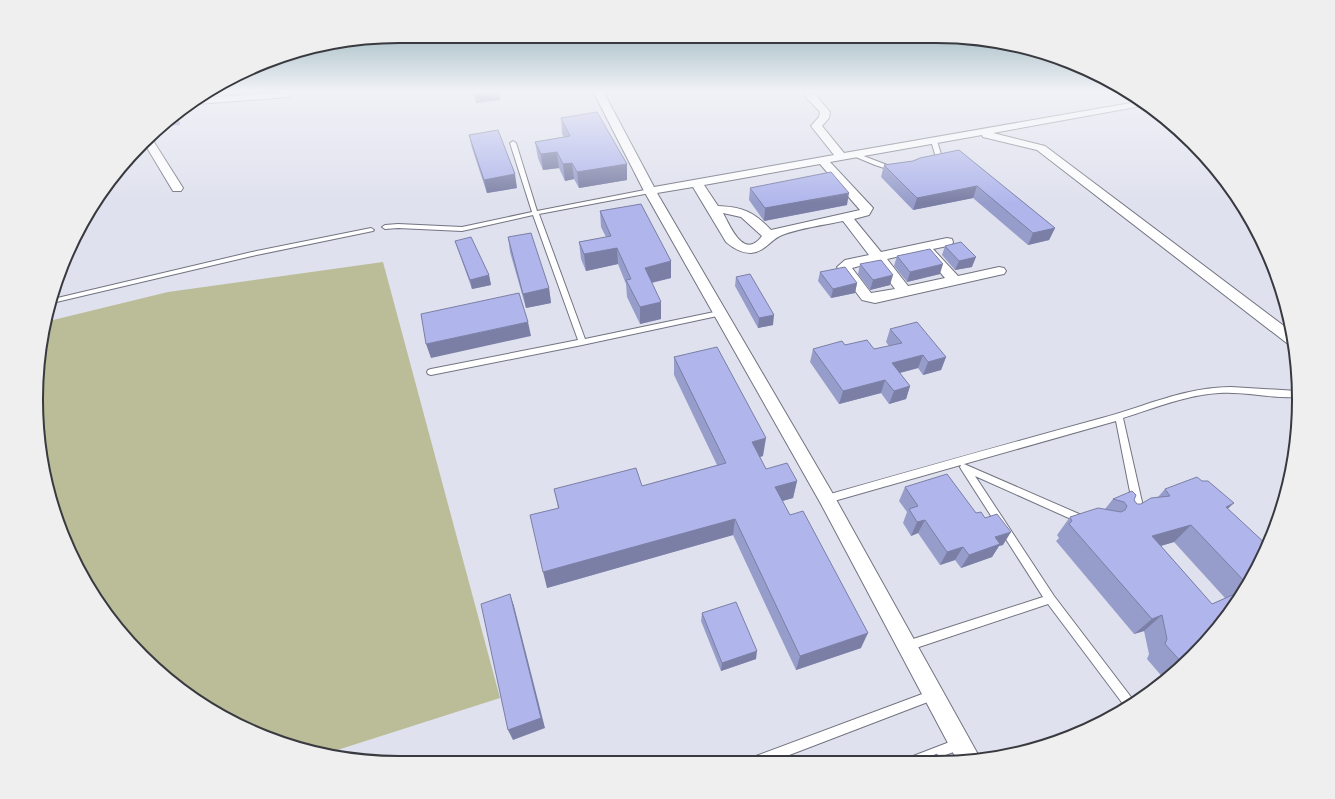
<svg xmlns="http://www.w3.org/2000/svg" width="1335" height="799" viewBox="0 0 1335 799" font-family="'Open Sans',sans-serif">
<rect width="100%" height="100%" fill="#dfe1ee"/>
<path fill="#bbbd98" d="M 383,262 L 500,698 L 328,753 L 282,744 L 197,702 L 111,621 L 55,517 L 36,400 L 49,321 L 168,292 Z"/>
<g fill="none" stroke-linecap="round" stroke-linejoin="round">
<defs>
<path id="lane" d="M 934,139 L 937,141 L 941,154 L 939,161 L 932,165 L 929,163 L 934,159 L 935,154 L 931,141 Z
M 513,141 L 516,143 L 537,211 L 650,189 L 653,191 L 650,193 L 539,214 L 585,339 L 719,311 L 722,311 L 723,313 L 722,315 L 582,345 L 431,375 L 428,374 L 427,372 L 428,370 L 431,369 L 578,340 L 533,215 L 462,231 L 398,228 L 385,229 L 382,227 L 385,225 L 398,224 L 462,227 L 532,212 L 510,143 Z
M 853,152 L 895,168 L 896,169 L 893,171 L 875,165 L 851,155 L 850,154 Z
M 371,228 L 374,230 L 373,231 L 252,256 L 52,303 L 53,299 L 252,252 Z
M 1231,387 L 1298,391 L 1299,397 C 1272,399 1245,391 1219,393 C 1186,395 1154,408 1123,418 L 1142,502 C 1140,509 1135,517 1127,515 L 1125,512 L 1132,502 L 1116,421 L 827,503 L 824,502 L 823,499 L 824,496 L 827,495 C 918,469 1010,443 1102,418 C 1144,407 1185,387 1231,387 Z
M 964,464 L 1086,517 L 1088,520 L 1086,523 L 1083,524 L 1080,523 L 975,476 L 1054,596 L 1134,701 L 1126,708 L 1048,604 L 907,651 L 903,650 L 902,646 L 903,642 L 907,641 L 1043,597 L 961,469 L 960,467 L 961,465 Z
M 933,690 L 937,691 L 938,695 L 937,699 L 933,700 L 771,762 L 750,762 L 752,758 L 756,756 Z
M 960,738 L 964,740 L 966,744 L 964,748 L 927,762 L 906,762 L 908,758 Z"/>
<path id="street" d="M 593,91 L 603,91 L 654,187 L 834,155 L 811,126 L 819,117 L 820,112 L 804,95 L 803,93 L 804,91 L 812,91 L 830,112 L 829,118 L 822,126 L 844,153 L 1142,101 L 1147,105 L 993,133 L 1045,146 L 1292,332 L 1293,345 L 1288,344 L 1037,150 L 983,137 L 982,135 L 830,162 L 873,208 L 869,215 L 854,219 L 881,252 L 947,238 L 952,239 L 953,242 L 952,245 L 933,249 L 958,276 L 999,267 L 1004,268 L 1006,271 L 1004,274 L 999,275 L 875,303 L 862,300 L 837,267 L 845,260 L 869,255 L 843,221 C 824,225 800,228 782,235 C 770,240 766,251 751,253 C 741,253 733,248 726,242 L 693,187 L 657,193 L 833,494 L 980,758 L 958,762 L 821,504 L 644,191 ZM 820,164 L 860,210 L 771,230 C 754,212 743,207 718,206 L 704,185 ZM 723,213 L 741,217 L 762,236 C 744,260 731,228 723,213 ZM 922,251 L 945,278 L 908,286 L 887,259 ZM 875,262 L 895,289 L 871,293 L 852,268 Z
M 286,92 L 291,95 L 290,97 L 197,104 L 193,103 L 204,98 Z
M 152,139 L 183,188 L 181,191 L 173,191 L 146,146 Z"/>
</defs>
<use href="#lane" stroke="#727480" stroke-width="2"/>
<use href="#street" stroke="#727480" stroke-width="2"/>
<use href="#lane" fill="#fff" fill-rule="evenodd"/>
<use href="#street" fill="#fff" fill-rule="evenodd"/>
</g>
<path fill="#979dcb" fill-rule="evenodd" d="M 472,91 L 499,91 L 500,100 L 476,103 Z
M 177,112 L 180,125 L 164,126 Z
M 561,118 L 627,180 L 579,188 L 574,179 L 565,181 L 559,168 L 543,170 L 538,158 L 535,142 L 564,137 L 562,134 Z
M 469,135 L 517,188 L 487,193 L 472,148 Z
M 959,150 L 1055,228 L 1049,240 L 1028,245 L 973,198 L 913,210 L 881,177 L 884,165 L 913,161 Z
M 750,188 L 847,205 L 764,221 L 749,200 Z
M 600,211 L 671,261 L 671,278 L 652,283 L 661,319 L 640,324 L 627,297 L 626,284 L 618,264 L 586,271 L 581,259 L 579,242 L 606,237 L 601,227 Z
M 508,237 L 549,288 L 551,303 L 526,308 L 510,252 Z
M 455,241 L 489,275 L 491,285 L 472,289 L 458,250 Z
M 945,246 L 972,267 L 955,270 L 942,255 Z
M 897,256 L 940,274 L 907,282 L 894,266 Z
M 860,264 L 890,285 L 870,290 L 858,274 Z
M 820,272 L 857,283 L 855,293 L 831,298 L 818,281 Z
M 736,277 L 773,325 L 758,328 L 735,286 Z
M 890,329 L 946,357 L 941,370 L 923,375 L 918,368 L 900,373 L 910,386 L 906,399 L 889,404 L 881,393 L 839,404 L 810,362 L 813,349 L 845,345 L 874,349 L 889,346 L 886,342 Z
M 674,357 L 763,456 L 760,457 L 766,469 L 797,481 L 793,498 L 782,501 L 861,648 L 796,670 L 733,535 L 547,588 L 558,508 L 554,489 L 642,486 L 717,465 L 674,375 Z
M 905,487 L 976,513 L 1003,545 L 999,546 L 992,557 L 961,568 L 955,560 L 940,565 L 918,533 L 911,536 L 903,523 L 907,512 L 899,501 Z
M 1165,489 L 1228,509 L 1268,546 L 1238,602 L 1175,673 L 1165,680 L 1147,659 L 1149,654 L 1144,631 L 1134,634 L 1056,541 L 1059,538 L 1057,535 L 1070,517 L 1105,509 L 1113,499 L 1134,500 L 1137,504 L 1141,504 L 1158,497 ZM 1174,542 L 1225,598 L 1212,604 L 1161,546 Z
M 702,613 L 756,659 L 721,671 L 701,621 Z"/>
<path fill="#7b7fa5" d="M 499,91 L 500,100 L 476,103 L 475,95 Z
M 177,112 L 180,125 L 176,117 L 175,114 Z
M 557,152 L 559,168 L 543,170 L 541,154 Z
M 572,163 L 574,179 L 565,181 L 563,164 Z
M 627,164 L 627,180 L 579,188 L 577,172 Z
M 515,174 L 517,188 L 487,193 L 484,180 Z
M 977,186 L 973,198 L 913,210 L 917,198 Z
M 849,193 L 847,205 L 764,221 L 765,208 Z
M 1055,228 L 1049,240 L 1028,245 L 1033,233 Z
M 617,248 L 618,264 L 586,271 L 584,254 Z
M 976,257 L 972,267 L 955,270 L 959,261 Z
M 671,261 L 671,278 L 645,284 L 645,268 Z
M 943,264 L 940,274 L 907,282 L 910,272 Z
M 489,275 L 491,285 L 472,289 L 470,280 Z
M 893,275 L 890,285 L 870,290 L 873,280 Z
M 857,283 L 855,293 L 831,298 L 833,289 Z
M 549,288 L 551,303 L 526,308 L 523,294 Z
M 661,302 L 661,319 L 640,324 L 640,307 Z
M 774,315 L 773,325 L 758,328 L 759,318 Z
M 528,322 L 531,336 L 431,358 L 426,344 Z
M 923,355 L 918,368 L 888,376 L 892,363 Z
M 946,357 L 941,370 L 923,375 L 928,362 Z
M 885,380 L 881,393 L 839,404 L 843,391 Z
M 910,386 L 906,399 L 889,404 L 894,391 Z
M 766,438 L 763,456 L 750,460 L 752,442 Z
M 797,481 L 793,498 L 772,504 L 775,487 Z
M 1234,503 L 1216,520 L 1226,507 Z
M 735,519 L 733,535 L 547,588 L 543,572 Z
M 925,520 L 918,533 L 911,536 L 917,522 Z
M 1191,525 L 1174,542 L 1136,553 L 1152,536 Z
M 1011,532 L 1003,545 L 999,546 L 992,557 L 961,568 L 969,555 L 995,537 Z
M 963,547 L 955,560 L 940,565 L 947,552 Z
M 510,594 L 514,606 L 545,728 L 513,740 L 508,730 Z
M 1162,615 L 1144,631 L 1134,634 L 1152,619 Z
M 868,633 L 861,648 L 796,670 L 800,656 Z
M 757,651 L 756,659 L 721,671 L 722,663 Z"/>
<path fill="#b0b6ec" stroke="#7b7fa5" d="M 473,91 L 498,91 L 475,95 Z
M 597,112 L 627,164 L 577,172 L 572,163 L 563,164 L 557,152 L 541,154 L 535,142 L 570,136 L 561,118 Z
M 498,130 L 515,174 L 484,180 L 469,135 Z
M 959,150 L 1055,228 L 1033,233 L 977,186 L 917,198 L 884,165 L 913,161 L 920,158 Z
M 831,172 L 849,193 L 765,208 L 750,188 Z
M 641,204 L 671,261 L 645,268 L 661,302 L 640,307 L 626,280 L 631,279 L 617,248 L 584,254 L 579,242 L 611,236 L 600,211 Z
M 531,233 L 549,288 L 523,294 L 508,237 Z
M 471,237 L 489,275 L 470,280 L 455,241 Z
M 961,242 L 976,257 L 959,261 L 945,246 Z
M 930,249 L 943,264 L 910,272 L 897,256 Z
M 881,260 L 893,275 L 873,280 L 860,264 Z
M 845,267 L 857,283 L 833,289 L 820,272 Z
M 750,274 L 774,315 L 759,318 L 736,277 Z
M 519,293 L 528,322 L 426,344 L 421,314 Z
M 917,322 L 946,357 L 928,362 L 923,355 L 892,363 L 910,386 L 894,391 L 885,380 L 843,391 L 813,349 L 842,341 L 845,345 L 867,340 L 874,349 L 902,343 L 890,329 Z
M 717,347 L 766,438 L 752,442 L 766,469 L 787,463 L 797,481 L 775,487 L 790,515 L 803,511 L 868,633 L 800,656 L 735,519 L 543,572 L 530,515 L 559,508 L 554,489 L 636,468 L 642,486 L 726,463 L 674,357 Z
M 947,474 L 976,513 L 981,512 L 985,518 L 997,514 L 1011,532 L 995,537 L 1000,544 L 969,555 L 963,547 L 947,552 L 925,520 L 917,522 L 909,509 L 918,506 L 905,487 Z
M 1197,477 L 1202,481 L 1208,481 L 1234,503 L 1226,507 L 1268,546 L 1247,584 L 1191,525 L 1152,536 L 1212,604 L 1244,590 L 1238,602 L 1183,664 L 1165,644 L 1167,639 L 1162,615 L 1152,619 L 1069,524 L 1072,521 L 1070,517 L 1098,508 L 1121,512 L 1125,510 L 1127,506 L 1124,502 L 1113,499 L 1132,491 L 1136,495 L 1134,500 L 1137,504 L 1141,504 L 1151,498 L 1170,496 L 1165,489 Z
M 510,594 L 541,718 L 508,730 L 481,604 Z
M 736,602 L 757,651 L 722,663 L 702,613 Z
M 937,754 L 941,762 L 918,762 Z"/>
<linearGradient id="sky" x2="0" y2="1"><stop stop-color="#84a6ae"/><stop offset="0.45" stop-color="#f1f2f7"/><stop offset="1" stop-color="#f1f2f7" stop-opacity="0"/></linearGradient>
<rect width="1335" height="203" fill="url(#sky)"/>
<path d="M0 0H1335V799H0ZM399 43H936A356 356 0 0 1 1292 399V400A356 356 0 0 1 936 756H399A356 356 0 0 1 43 400V399A356 356 0 0 1 399 43Z" fill="#efeff0" fill-rule="evenodd"/>
<path fill="none" stroke="#393a3f" stroke-width="2" d="M399 43H936A356 356 0 0 1 1292 399V400A356 356 0 0 1 936 756H399A356 356 0 0 1 43 400V399A356 356 0 0 1 399 43Z"/>
</svg>
